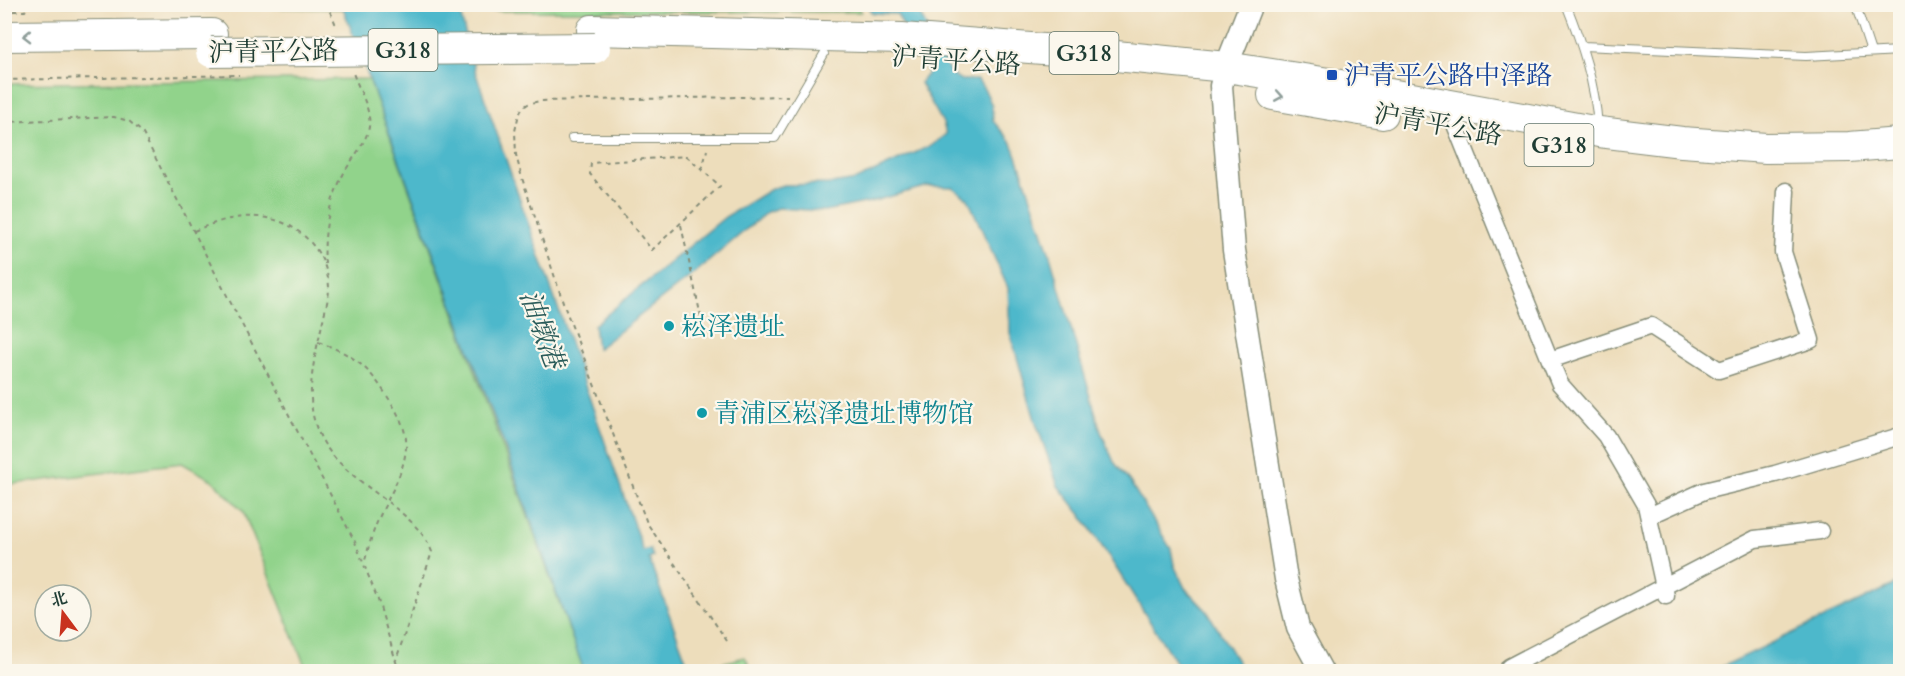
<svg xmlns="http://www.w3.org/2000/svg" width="1905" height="676" viewBox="0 0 1905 676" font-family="Cardo,'Noto Serif SC',serif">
<rect width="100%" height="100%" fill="#fbf7ec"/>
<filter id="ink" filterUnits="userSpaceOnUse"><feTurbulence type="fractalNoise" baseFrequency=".0167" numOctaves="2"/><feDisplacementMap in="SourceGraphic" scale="12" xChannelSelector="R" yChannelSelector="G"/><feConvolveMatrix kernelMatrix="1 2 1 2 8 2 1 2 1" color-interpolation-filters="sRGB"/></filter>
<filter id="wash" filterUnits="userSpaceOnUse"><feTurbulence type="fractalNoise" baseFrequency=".008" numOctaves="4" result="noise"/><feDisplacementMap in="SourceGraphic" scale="24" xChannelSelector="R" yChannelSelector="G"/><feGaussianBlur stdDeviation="1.35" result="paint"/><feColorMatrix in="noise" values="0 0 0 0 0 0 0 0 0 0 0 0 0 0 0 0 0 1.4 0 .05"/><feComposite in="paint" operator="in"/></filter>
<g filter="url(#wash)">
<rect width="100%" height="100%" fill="#edddbb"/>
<path fill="#91d38b" stroke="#588860" stroke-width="1.5" d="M 855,4 L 861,12 L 480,11 L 62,5 Z
M 369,79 L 584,671 L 307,671 L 243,511 L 212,480 L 182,463 L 5,485 L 5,84 Z
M 745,657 L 752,671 L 693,671 Z"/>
<path fill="#4eb8cb" stroke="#367a80" stroke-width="1.5" d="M 342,5 L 458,5 L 475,71 L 643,551 L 650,549 L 653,557 L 649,559 L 690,671 L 584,671 L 505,447 Z
M 866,5 L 915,5 L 951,74 L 961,80 L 978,80 L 986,92 L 992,106 L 993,121 L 1012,143 L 1017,156 L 1049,252 L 1101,432 L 1114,462 L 1130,482 L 1171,549 L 1174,565 L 1185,588 L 1207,611 L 1243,671 L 1181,671 L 1111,560 L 1082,516 L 1058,486 L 1035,420 L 1010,333 L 1008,288 L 968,199 L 952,187 L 928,186 L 870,202 L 824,211 L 778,208 L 767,212 L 696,272 L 597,349 L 594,325 L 725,217 L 773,188 L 784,185 L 832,184 L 856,180 L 932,145 L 946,134 L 943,123 L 920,83 L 928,73 L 897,14 L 872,13 Z
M 1900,582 L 1900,671 L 1713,671 Z"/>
</g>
<g filter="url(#ink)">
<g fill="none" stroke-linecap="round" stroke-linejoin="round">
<defs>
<path id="lane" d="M 1566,4 C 1582,44 1595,83 1598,126
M 1855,4 L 1871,52
M 1583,46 L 1806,56 L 1900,51
M 572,138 L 775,138 L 824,54"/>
<path id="street" d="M 1456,127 L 1550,360 L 1651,326 L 1719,370 L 1811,340 L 1783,252 L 1786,191
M 1550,360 L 1560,384 L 1606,436 L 1646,505 L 1666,596
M 1649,516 L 1704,491 L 1775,474 L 1900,436
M 1509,667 L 1755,539 L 1820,531"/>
<path id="secondary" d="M 1251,4 L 1226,67 L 1221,86 L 1234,250 L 1286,579 L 1298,628 L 1322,672"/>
<path id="highway" d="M 592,30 L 902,38 L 1056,50 L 1226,67 L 1329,83 L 1599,132 L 1682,142 L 1766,148 L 1849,147 L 1900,143
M 4,36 L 212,34
M 1273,95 L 1383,114"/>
</defs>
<use href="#lane" stroke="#868d78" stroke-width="10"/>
<use href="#street" stroke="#868d78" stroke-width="19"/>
<use href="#secondary" stroke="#868d78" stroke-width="25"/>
<use href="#highway" stroke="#868d78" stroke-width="32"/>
<path stroke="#868d78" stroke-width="2" stroke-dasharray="4.5 4.5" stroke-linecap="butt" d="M 325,4 L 332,15 L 337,28
M 4,11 L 25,11 L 29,4
M 4,80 L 239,75
M 4,122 L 114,117 L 129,121 L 142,132 L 355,542 L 378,600 L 399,672
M 686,156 L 720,186 L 652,250 L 590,174 L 591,163 Z
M 702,170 L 707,150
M 681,225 L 701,317
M 194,231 C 224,218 254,210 286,224 C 311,236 328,260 329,288 C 329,298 325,310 323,320 C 315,357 302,399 320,436 C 343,484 415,506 432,552 L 396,660
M 325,264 C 323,234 328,206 341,179 C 349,160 373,138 369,117 C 367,102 358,87 353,73
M 318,342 C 350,353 367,365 385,393 C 394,406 404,423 406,439 C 408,468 389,495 378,520 C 372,534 368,549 364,564
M 727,641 L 647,523 L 565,308 L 522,178 L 516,155 L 515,131 L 518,118 L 522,108 L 528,104 L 539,101 L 788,96"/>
<use href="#lane" stroke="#fff" stroke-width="8"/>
<use href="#street" stroke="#fff" stroke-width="16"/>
<use href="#secondary" stroke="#fff" stroke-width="22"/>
<use href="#highway" stroke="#fff" stroke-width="30"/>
<defs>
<path id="highway-bridge" d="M 211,52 L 595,48"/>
</defs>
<use href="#highway-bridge" stroke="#868d78" stroke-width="32" stroke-linecap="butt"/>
<use href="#highway-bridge" stroke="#fff" stroke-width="30"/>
</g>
<defs><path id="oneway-chevron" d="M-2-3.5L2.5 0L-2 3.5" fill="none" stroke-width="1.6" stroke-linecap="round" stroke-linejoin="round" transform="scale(1.5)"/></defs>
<g stroke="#8f9e9a">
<use href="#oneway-chevron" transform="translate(27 36) rotate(179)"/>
<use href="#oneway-chevron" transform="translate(1279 96) rotate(10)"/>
</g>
</g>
<rect fill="#1a4fb4" stroke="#fbf7ec" stroke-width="2" x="1326" y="69" width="12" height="12" rx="3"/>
<g fill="#0f9aa8" stroke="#fbf7ec" stroke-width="2">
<circle cx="669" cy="326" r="6"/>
<circle cx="702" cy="413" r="6"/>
</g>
<g text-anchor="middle" stroke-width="4.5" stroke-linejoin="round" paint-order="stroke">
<g fill="#fbf7ec" stroke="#61756b" stroke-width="1.5">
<rect x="368.5" y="29" width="69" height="42" rx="4.5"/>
<rect x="1049.5" y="32" width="69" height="42" rx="4.5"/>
<rect x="1524.5" y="124" width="69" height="42" rx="4.5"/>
</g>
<g font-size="24" font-weight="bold" fill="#1f3d34">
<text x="403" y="58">G318</text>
<text x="1084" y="61">G318</text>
<text x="1559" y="153">G318</text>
</g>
<g font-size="26" fill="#1f3d34" stroke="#fbf7ec">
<text transform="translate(273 51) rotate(-1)" y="9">沪青平公路</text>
<text transform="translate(956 60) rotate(4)" y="9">沪青平公路</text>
<text transform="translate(1438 124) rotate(10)" y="9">沪青平公路</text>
</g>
<g font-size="26" fill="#164399" stroke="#fbf7ec" text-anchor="start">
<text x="1344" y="84">沪青平公路中泽路</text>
</g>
<g font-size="26" fill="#0d838f" stroke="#fbf7ec" text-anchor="start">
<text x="681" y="335">崧泽遗址</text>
<text x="714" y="422">青浦区崧泽遗址博物馆</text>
</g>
<g font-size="27" font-style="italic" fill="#2b5c5a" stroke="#fbf7ec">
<text transform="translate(542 329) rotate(70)" y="9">油墩港</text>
</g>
</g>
<rect width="1905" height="676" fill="none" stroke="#fbf7ec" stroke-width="24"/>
<g transform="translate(63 613) rotate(344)"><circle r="28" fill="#fbf7ec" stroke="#a3ada2" stroke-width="1.5"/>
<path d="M0-4.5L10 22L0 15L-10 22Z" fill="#c8321e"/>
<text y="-9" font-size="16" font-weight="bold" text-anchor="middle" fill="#1f3d34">北</text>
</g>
</svg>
